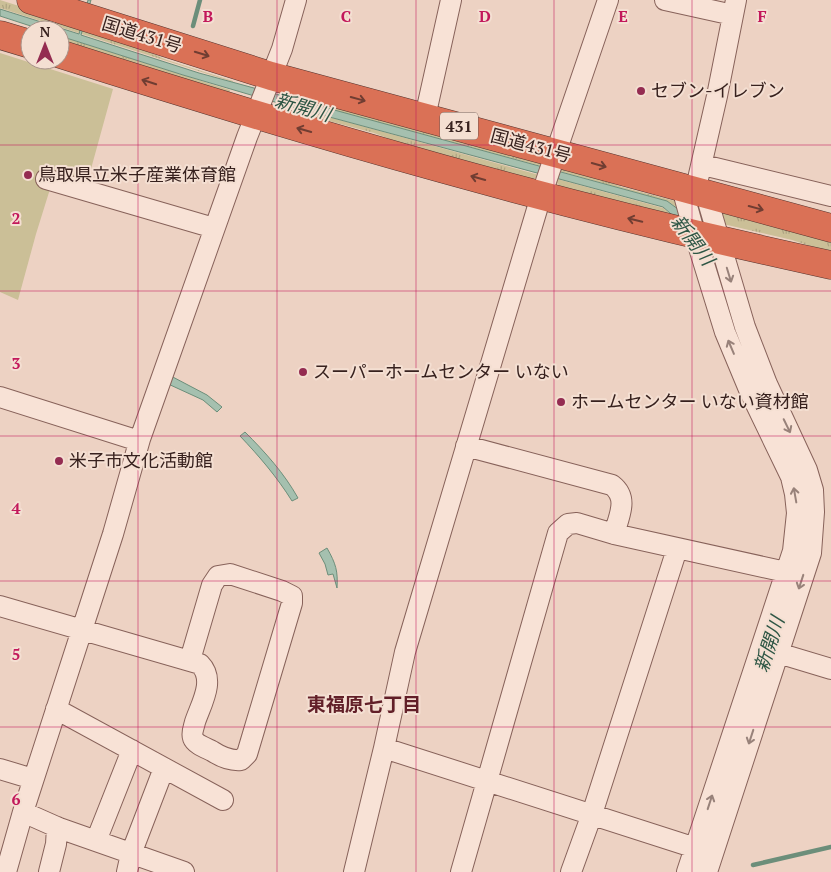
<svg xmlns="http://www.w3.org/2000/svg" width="831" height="872" viewBox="0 0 831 872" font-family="'PT Serif','Noto Sans JP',serif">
<defs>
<pattern id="grass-tufts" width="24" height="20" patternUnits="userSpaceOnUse" patternTransform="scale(1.25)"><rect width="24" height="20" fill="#cbbf97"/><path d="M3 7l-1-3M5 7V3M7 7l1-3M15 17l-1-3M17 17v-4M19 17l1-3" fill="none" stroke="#afa482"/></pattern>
</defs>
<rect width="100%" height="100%" fill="#edd2c3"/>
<path fill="url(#grass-tufts)" d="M 0,0 L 105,33 L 167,60 L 233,81 L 233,82 L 0,8 Z
M 60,36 L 230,90 L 228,99 L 60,45 Z
M 308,95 L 539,161 L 541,166 L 306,103 Z
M 304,110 L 539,175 L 538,177 L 528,181 L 434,156 L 374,133 L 303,114 Z
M 568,167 L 622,187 L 679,202 L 686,214 L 667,201 L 559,171 Z
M 557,179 L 663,208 L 678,220 L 563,190 L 557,183 Z
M 721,211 L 831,236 L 831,253 L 792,240 L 723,224 Z"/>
<path fill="#cbbf97" d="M 0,53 L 113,89 L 86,187 L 50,189 L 36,234 L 18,300 L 0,292 Z"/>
<path fill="#a5c0af" stroke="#6c8e7a" d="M 88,0 L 91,0 L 81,35 L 199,73 L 667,201 L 686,215 L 718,264 L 802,521 L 678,220 L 663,207 L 285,105 L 183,75 L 60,36 L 60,30 L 43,30 L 0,16 L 0,9 L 79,34 Z
M 169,375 L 207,395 L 222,407 L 217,412 L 203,400 L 166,383 Z
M 245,432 C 265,452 284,473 298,498 L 292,501 C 277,477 259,456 240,436 Z
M 327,548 C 336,564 338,571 337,588 L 333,574 L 328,575 L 325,564 L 319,553 Z"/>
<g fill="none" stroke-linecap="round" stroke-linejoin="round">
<path stroke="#6c8e7a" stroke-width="4.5" d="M 193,26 L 200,0
M 753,865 L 831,847"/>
<defs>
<path id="minor" d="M 665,0 L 733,15
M 425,117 L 451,0
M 703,165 L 831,196
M 46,179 L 214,228
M 682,188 L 695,235 L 725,332 L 750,392 L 791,477 L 795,494 L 797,513 L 793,551 L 687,872
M 695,192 L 717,96 L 736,0
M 706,195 L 745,327 L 767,384 L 807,470 L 813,490 L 814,512 L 811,553 L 707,872
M 0,397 L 139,441
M 466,446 L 612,485 C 629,498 619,516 614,534
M 0,606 L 200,664 C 216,680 201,704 195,722 C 194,727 191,733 193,738 C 195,744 206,748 212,751 C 221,757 230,761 241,760 L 247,754 L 292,603 L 292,596 L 282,591 L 230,574 L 218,576 L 212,585 L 190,660
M 778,653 L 831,669
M 56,709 L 223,800
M 384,748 L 708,852
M 0,769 L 33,779
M 23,812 L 59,828 L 184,872
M 96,841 L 132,750
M 6,872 L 23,812 L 113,534 L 140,439 L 247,137 L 282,49 L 296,0
M 49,872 L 56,844 L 57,827
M 127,872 L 131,854 L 164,768
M 354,872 L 384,748 L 405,652 L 541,196 L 608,0
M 461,872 L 558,533 L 568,524 L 577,523 L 614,534 L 786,572
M 571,872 L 592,814 L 677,549"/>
<path id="highway" d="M 31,0 L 271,76 L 831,228
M 0,35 L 30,44
M 60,54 C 314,135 570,209 831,265"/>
</defs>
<use href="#minor" stroke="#87625a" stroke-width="22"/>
<use href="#highway" stroke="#54332e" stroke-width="29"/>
<use href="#minor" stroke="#f8e2d6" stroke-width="20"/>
<use href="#highway" stroke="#da7156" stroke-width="28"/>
</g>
<defs><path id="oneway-shaft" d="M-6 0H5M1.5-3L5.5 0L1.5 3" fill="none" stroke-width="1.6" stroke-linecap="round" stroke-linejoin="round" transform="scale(1.25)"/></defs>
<g stroke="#703d32">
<use href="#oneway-shaft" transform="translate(202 54) rotate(17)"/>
<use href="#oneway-shaft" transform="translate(149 82) rotate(-162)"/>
<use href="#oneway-shaft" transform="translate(358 99) rotate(15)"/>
<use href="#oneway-shaft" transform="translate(304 130) rotate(-164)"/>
<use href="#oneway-shaft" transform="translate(599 165) rotate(16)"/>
<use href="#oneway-shaft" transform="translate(478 178) rotate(-164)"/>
<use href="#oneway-shaft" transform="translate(756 208) rotate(15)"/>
<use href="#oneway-shaft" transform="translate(635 220) rotate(-166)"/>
</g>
<g stroke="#98827a">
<use href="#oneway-shaft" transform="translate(729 275) rotate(73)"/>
<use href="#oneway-shaft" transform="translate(731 347) rotate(-113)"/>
<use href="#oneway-shaft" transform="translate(787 426) rotate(64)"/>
<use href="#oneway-shaft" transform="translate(795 495) rotate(-100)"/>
<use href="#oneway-shaft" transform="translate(801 582) rotate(108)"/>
<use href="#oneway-shaft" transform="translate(751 737) rotate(108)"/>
<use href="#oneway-shaft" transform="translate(710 802) rotate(-72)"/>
</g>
<path fill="none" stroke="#c2185b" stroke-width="1" stroke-opacity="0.55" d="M 138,0 L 138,872M 277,0 L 277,872M 416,0 L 416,872M 554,0 L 554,872M 692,0 L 692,872M 0,145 L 831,145M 0,291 L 831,291M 0,436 L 831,436M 0,581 L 831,581M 0,727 L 831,727"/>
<g fill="#942c51" stroke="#f4dfd2" stroke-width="2">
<circle cx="641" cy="91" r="5"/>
<circle cx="28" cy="175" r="5"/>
<circle cx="303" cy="372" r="5"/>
<circle cx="561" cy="402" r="5"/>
<circle cx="59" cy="461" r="5"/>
</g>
<g text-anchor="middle" stroke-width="4" stroke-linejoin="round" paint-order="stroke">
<rect fill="#f4dfd2" stroke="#705a54" stroke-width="1" x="440" y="112.5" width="38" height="27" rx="4"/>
<g font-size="16" font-weight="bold" fill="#37211e">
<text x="459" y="132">431</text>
</g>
<g font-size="18" fill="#37211e" stroke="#f4dfd2">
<text transform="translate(142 35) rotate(17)" y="6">国道431号</text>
<text transform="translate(531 146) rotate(15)" y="6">国道431号</text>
</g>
<g font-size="18" fill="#37211e" stroke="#f4dfd2" text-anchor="start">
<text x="651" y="97">セブン-イレブン</text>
<text x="38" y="181">鳥取県立米子産業体育館</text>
<text x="313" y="378">スーパーホームセンター いない</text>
<text x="571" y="408">ホームセンター いない資材館</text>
<text x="69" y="467">米子市文化活動館</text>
</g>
<g font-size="19" font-style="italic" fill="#2e5645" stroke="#f4dfd2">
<text transform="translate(303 107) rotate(16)" y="7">新開川</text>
<text transform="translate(693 240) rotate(53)" y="7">新開川</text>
<text transform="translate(769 644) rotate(-72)" y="7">新開川</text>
</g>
<g font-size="19" font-weight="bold" fill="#621f28" stroke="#f4dfd2">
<text x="364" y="711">東福原七丁目</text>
</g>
</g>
<g font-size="16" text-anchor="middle" font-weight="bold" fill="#c2185b" stroke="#f4dfd2" stroke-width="4" stroke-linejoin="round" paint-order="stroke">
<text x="208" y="22">B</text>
<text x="346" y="22">C</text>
<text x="485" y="22">D</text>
<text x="623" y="22">E</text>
<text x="762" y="22">F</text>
<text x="16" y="224">2</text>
<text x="16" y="369">3</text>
<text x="16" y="514">4</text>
<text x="16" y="660">5</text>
<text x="16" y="805">6</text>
</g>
<g transform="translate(45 45)"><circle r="24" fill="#f4dfd2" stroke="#a8938a"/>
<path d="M0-4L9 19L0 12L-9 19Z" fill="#942c51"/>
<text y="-8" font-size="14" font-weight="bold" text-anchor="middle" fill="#37211e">N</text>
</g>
</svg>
